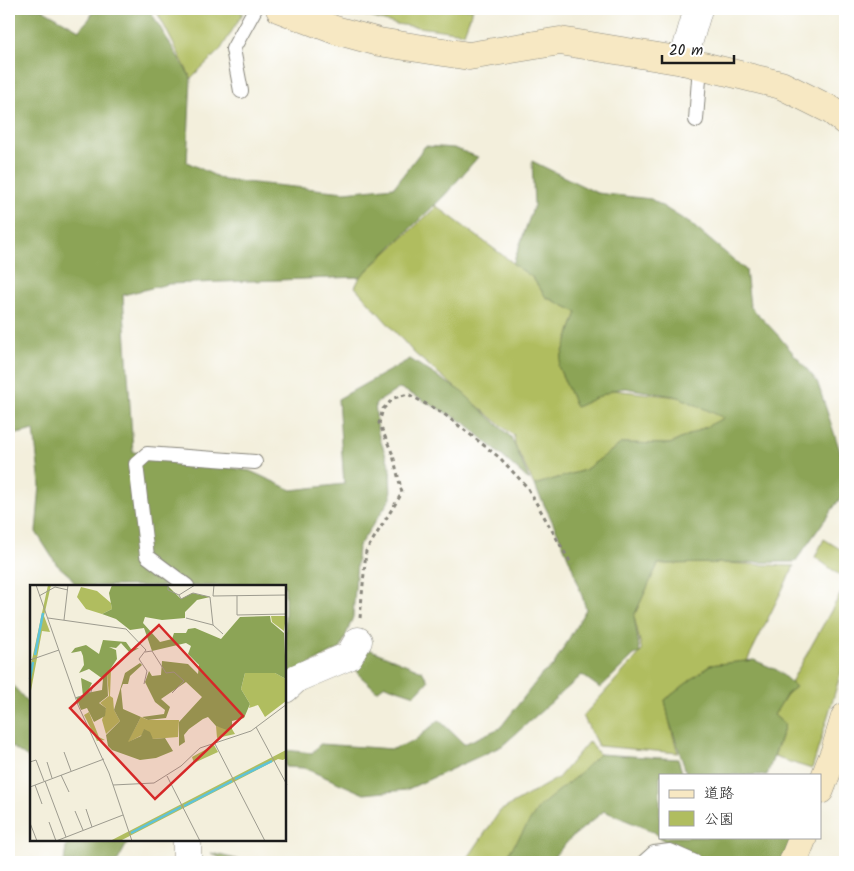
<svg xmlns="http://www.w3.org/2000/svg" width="854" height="871" viewBox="0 0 854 871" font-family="Kalam,'Klee One',sans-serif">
<rect width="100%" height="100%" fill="#fff"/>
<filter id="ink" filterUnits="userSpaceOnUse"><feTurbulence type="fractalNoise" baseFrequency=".02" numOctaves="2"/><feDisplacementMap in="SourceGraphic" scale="10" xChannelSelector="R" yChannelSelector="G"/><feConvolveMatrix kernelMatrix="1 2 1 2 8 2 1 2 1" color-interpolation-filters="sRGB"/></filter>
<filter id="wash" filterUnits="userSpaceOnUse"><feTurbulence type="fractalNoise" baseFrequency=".0096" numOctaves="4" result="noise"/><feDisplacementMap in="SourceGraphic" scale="20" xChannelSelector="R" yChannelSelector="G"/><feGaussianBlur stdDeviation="1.12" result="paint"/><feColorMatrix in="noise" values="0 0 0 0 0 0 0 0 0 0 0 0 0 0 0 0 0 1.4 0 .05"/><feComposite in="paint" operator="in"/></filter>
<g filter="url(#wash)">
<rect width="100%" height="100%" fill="#f3efdc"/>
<path fill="#b0bd5f" stroke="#666c3e" d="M 152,9 L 236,9 L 243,13 L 221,49 L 191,78 L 157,12 Z
M 342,9 L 473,9 L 464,33 L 395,24 Z
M 435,205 L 532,277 L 546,297 L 577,312 L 558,366 L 576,407 L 613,390 L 679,397 L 725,418 L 670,444 L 622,443 L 585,470 L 534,485 L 515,445 L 514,436 L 415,354 L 355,287 L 360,277 L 435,208 Z
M 824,539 L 845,552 L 845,579 L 815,557 Z
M 722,563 L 794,566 L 747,661 L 710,665 L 665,700 L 671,728 L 678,753 L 598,746 L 583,716 L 642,651 L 634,616 L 658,564 Z
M 845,586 L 845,659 L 812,769 L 774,757 L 785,725 L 774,715 L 787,694 L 796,687 L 791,682 Z
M 589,741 L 599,754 L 579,774 L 539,808 L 503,862 L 465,862 L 500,811 L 558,778 Z"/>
<path fill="#8ca456" stroke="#546039" d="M 9,9 L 42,9 L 79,30 L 89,19 L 95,9 L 149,9 L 191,78 L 187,162 L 224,180 L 345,192 L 394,187 L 425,146 L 454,148 L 478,157 L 444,196 L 360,277 L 168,284 L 123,295 L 133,452 L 250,471 L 292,490 L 344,484 L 338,399 L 410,359 L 462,392 L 511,437 L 530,481 L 465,423 L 400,388 L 375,404 L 378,433 L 390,467 L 391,498 L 358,547 L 353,617 L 341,648 L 285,677 L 285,586 L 76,586 L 70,576 L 57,565 L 36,532 L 40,485 L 34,430 L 9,436 Z
M 532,161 L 597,193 L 651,199 L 691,224 L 746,270 L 750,306 L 776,333 L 817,381 L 841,454 L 844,493 L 795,562 L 658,564 L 634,616 L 640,653 L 634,655 L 600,688 L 582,675 L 502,746 L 406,790 L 364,794 L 304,768 L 285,767 L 285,750 L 312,753 L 320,744 L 393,749 L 414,741 L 439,720 L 464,744 L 500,728 L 542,674 L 553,666 L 586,609 C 574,566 555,525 534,485 L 585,470 L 622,443 L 670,444 L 724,418 L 679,397 L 625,388 L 613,390 L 576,407 L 558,366 L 577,312 L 546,297 L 532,277 L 513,264 L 534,205 Z
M 366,648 L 422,671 L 428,681 L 415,695 L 385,685 L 377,691 L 359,675 L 353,658 Z
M 754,660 L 777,670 L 796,687 L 787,694 L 774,715 L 785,725 L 767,775 L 687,775 L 669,720 L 665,700 L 710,665 Z
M 9,681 L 31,706 L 31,760 L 9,745 Z
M 599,754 L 678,759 L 683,775 L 660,775 L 660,837 L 796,837 L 785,862 L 687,862 L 654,832 L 604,811 L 571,838 L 549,862 L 503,862 L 539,807 L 579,774 Z
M 67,840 L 129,840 L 117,862 L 64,862 Z
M 211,853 L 248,862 L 226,862 Z"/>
</g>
<g filter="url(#ink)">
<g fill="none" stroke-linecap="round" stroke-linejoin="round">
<defs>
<path id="lane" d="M 241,91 L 233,49 L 255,9
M 696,120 L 700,65
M 187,586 L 147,556 L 136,464 L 147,454 L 255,462
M 644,862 L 654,853 L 670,851 L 695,862"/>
<path id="street" d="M 683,61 L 698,9
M 285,689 L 297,678 L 349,656 L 358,641
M 187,840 L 187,862"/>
<path id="secondary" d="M 280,9 L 335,30 L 379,42 L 469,56 L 560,41 L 683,61 L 781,85 L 831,110 L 845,121
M 820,790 L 835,751 L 845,717
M 793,862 L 803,837"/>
</defs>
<use href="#lane" stroke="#88867c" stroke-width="16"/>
<use href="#street" stroke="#88867c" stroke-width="29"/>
<use href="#secondary" stroke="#88867c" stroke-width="29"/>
<path stroke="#88867c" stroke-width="3" stroke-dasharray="4 4" stroke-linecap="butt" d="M 360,618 L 366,551 L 402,493 L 393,455 L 379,423 L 383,409 L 394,398 L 408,394 L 444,414 L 500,458 L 527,487 L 572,565"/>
<use href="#lane" stroke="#fff" stroke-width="14"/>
<use href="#street" stroke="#fff" stroke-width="28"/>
<use href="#secondary" stroke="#f7e8c3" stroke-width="28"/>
</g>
</g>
<g transform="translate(30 585)">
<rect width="256" height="256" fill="#f3efdc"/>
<path d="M 18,0 L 21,0 L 14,31 L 20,47 L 12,46 L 0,111 L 0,84 ZM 51,2 L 67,6 L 81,18 L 82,24 L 72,29 L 56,24 L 47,12 ZM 241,31 L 256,31 L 254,46 L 242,37 ZM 81,84 L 80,111 L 83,113 L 84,125 L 90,136 L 76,149 L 72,135 L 76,123 L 70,118 L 79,111 L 77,89 ZM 215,88 L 245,88 L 256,94 L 256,116 L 235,132 L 228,120 L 219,123 L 220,119 L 211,104 ZM 59,127 L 69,152 L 75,155 L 67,156 L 54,130 ZM 111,132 L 118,135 L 149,135 L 148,152 L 123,154 L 114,145 L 112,150 L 97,158 ZM 186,141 L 202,144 L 205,149 L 187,153 ZM 184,160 L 188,167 L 164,178 L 162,172 ZM 256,165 L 256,173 L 253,175 L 248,174 L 90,256 L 80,256 Z" fill="#b0bd5f"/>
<path d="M 82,0 L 137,0 L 151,14 L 162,8 L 180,12 L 167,15 L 155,27 L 155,33 L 132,35 L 115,32 L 113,38 L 130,57 L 142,54 L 144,48 L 156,48 L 158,44 L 165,43 L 191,54 L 210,32 L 240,31 L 241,37 L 254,48 L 256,94 L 245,88 L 215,88 L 211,104 L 220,119 L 214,133 L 202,136 L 202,144 L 197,145 L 186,141 L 178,132 L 173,134 L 159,144 L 154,150 L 155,157 L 149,161 L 149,137 L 172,112 L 156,97 L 131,114 L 140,122 L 136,133 L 118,135 L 112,132 L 134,129 L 135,125 L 125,117 L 115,97 L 119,86 L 122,91 L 131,90 L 132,76 L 158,79 L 168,89 L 169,80 L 158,69 L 161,61 L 156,58 L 122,66 L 114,43 L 100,45 L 86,34 L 72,29 L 82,24 L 79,8 ZM 73,55 L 96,57 L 101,64 L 109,63 L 100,68 L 91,58 L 86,63 L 79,62 L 86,65 L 87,74 L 77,89 L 78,111 L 69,118 L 76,123 L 75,131 L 64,137 L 57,123 L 51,125 L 46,112 L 53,111 L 51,93 L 62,98 L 57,108 L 72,105 L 73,94 L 59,84 L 49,88 L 54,80 L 53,71 L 51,66 L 41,68 L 45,63 L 56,60 L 69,69 ZM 110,78 L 112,80 L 100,91 L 98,99 L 93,99 L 91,104 L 93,124 L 111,132 L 98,157 L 111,151 L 114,144 L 120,147 L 123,154 L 135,153 L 143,166 L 126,173 L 110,175 L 82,165 L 78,161 L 76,150 L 90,136 L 84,125 L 95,88 Z" fill="#8ca456"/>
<path fill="none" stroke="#5dc3da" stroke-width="2.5" d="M 5,70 L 13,28M 0,94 L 3,77M 205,194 L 242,176M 154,221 L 202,196M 101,248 L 151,222"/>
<path fill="none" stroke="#9d9b8f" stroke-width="1" d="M 6,0 L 48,120 L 79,188 L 102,256M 138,0 L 138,5 L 149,10 L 165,0M 184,0 L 183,11 L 257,10M 149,10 L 151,14 L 163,8 L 180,12 L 183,40M 9,11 L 25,2 L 38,5M 207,11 L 207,30 L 257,29M 18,33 L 96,44 L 116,65 L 109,74 L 117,86 L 114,99M 156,33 L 183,40 L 193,49M 34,35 L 38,0M 115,67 L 122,66 L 136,88 L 144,87 L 154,96 L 142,108M 0,75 L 29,65M 46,113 L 61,107 L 63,100M 226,142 L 257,200M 184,157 L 235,256M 34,167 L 41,186M 0,177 L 6,175 L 14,196M 17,177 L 22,193M 31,190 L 39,207M 137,191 L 170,256M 15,196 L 36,252M 5,200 L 12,219M 83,200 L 124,198 L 151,181 L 170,163 L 221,146 L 257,119M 0,202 L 74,174M 56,224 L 62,242M 45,226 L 53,245M 19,237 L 26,256M 0,238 L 7,256M 26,256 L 93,230"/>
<path fill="#d62828" fill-opacity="0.15" stroke="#d62828" stroke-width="2.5" d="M 129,40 L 213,131 L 125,214 L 40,123 Z"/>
<rect width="256" height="256" fill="none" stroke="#1c1c1c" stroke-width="2.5"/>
</g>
<rect width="854" height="871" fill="none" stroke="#fff" stroke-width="30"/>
<rect x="659" y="774" width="162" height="65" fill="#ffffff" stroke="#a4a4a4"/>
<rect x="669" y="790" width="25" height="8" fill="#f7e8c3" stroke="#a4a4a4"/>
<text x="704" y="798" font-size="15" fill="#1c1c1c">道路</text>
<rect x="669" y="811" width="25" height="15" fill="#b0bd5f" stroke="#a4a4a4"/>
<text x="704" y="824" font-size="15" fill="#1c1c1c">公園</text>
<path d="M662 55v8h72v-8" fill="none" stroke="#1c1c1c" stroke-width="2.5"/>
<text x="669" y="55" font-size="15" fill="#1c1c1c" stroke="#ffffff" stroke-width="4" paint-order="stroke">20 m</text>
</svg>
